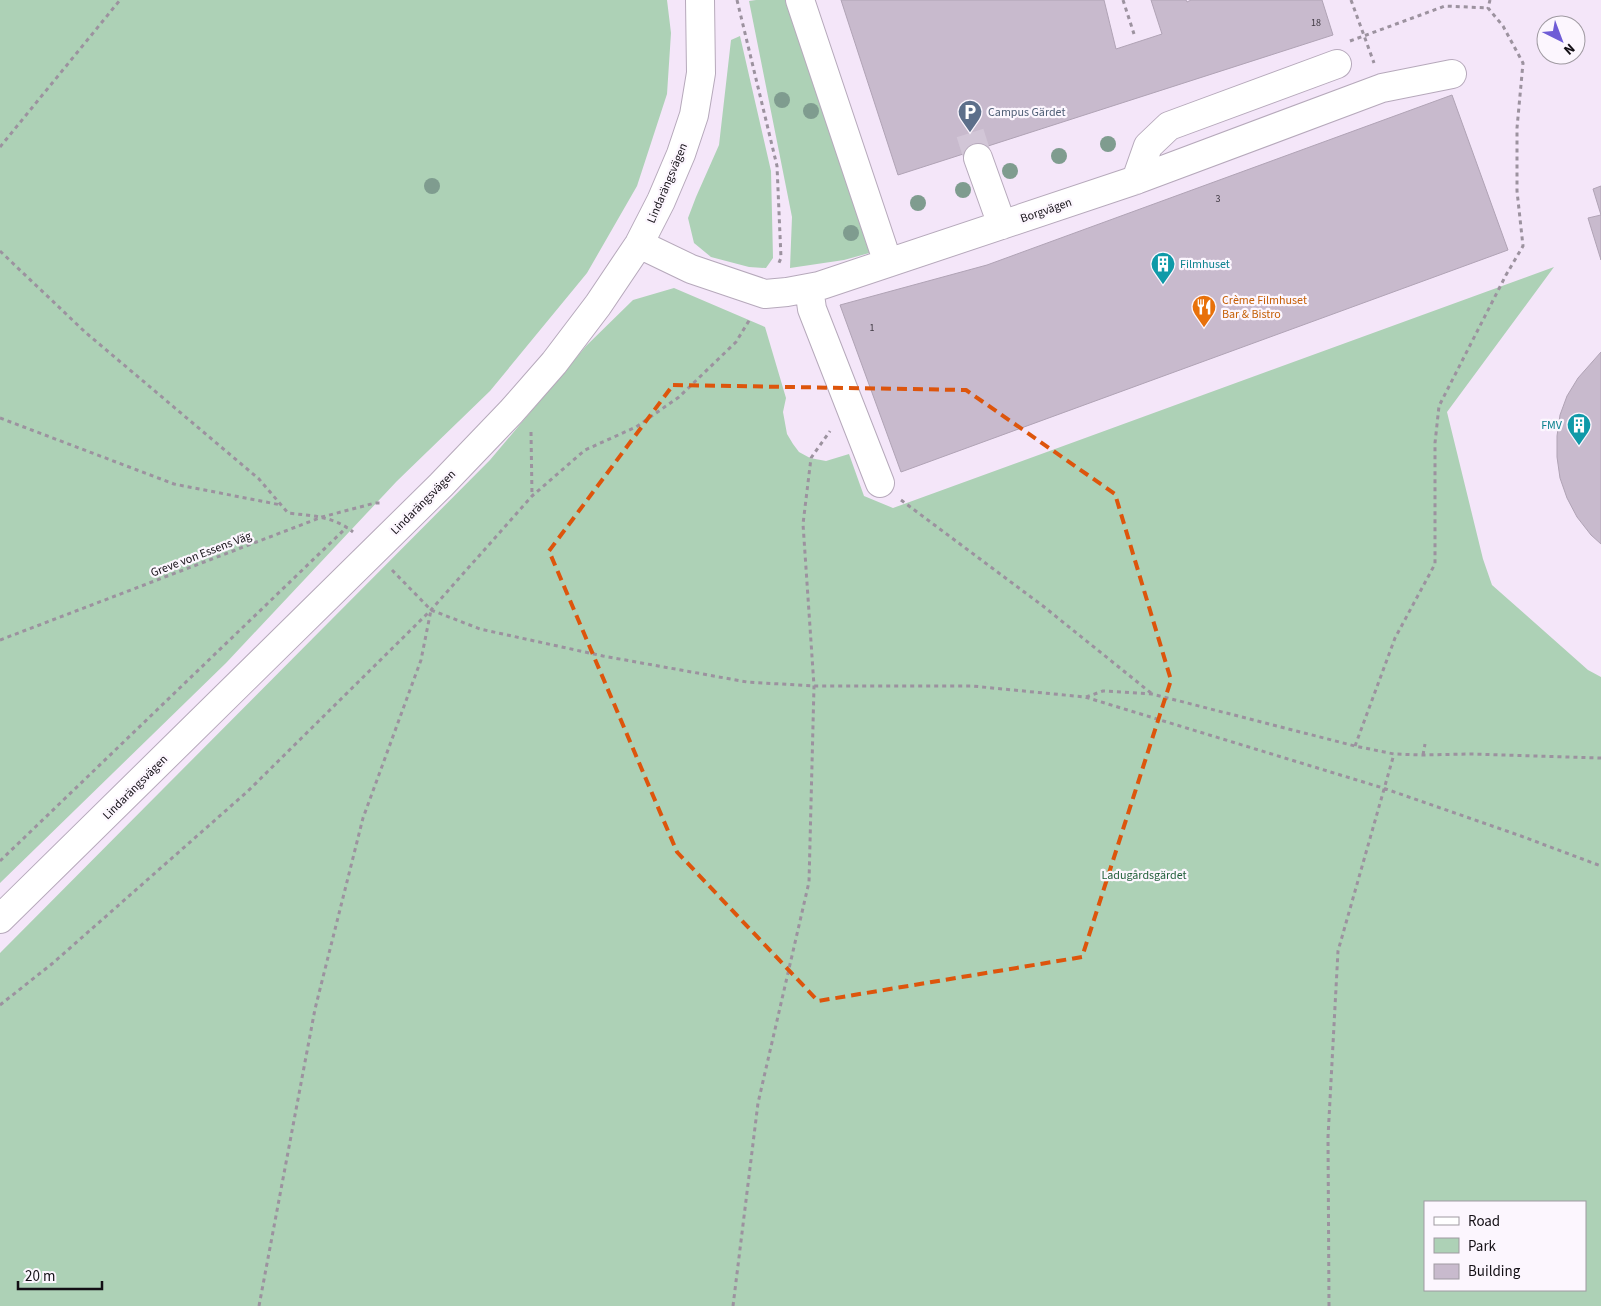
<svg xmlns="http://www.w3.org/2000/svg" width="1601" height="1306" viewBox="0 0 1601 1306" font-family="'Source Sans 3',sans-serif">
<rect width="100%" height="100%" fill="#f4e6f9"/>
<path fill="#add1b6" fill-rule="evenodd" d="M 0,0 L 667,0 L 671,33 L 667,94 L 637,186 L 587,273 L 490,391 L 397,481 L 226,663 L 0,883 Z
M 756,0 L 790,0 L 873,252 L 844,260 L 790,268 L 792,217 L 749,1 Z
M 740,36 L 771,171 L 773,258 L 766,268 L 749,267 L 711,257 L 694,243 L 688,218 L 696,197 L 719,145 L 731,40 Z
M 1554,267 L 1447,412 L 1483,559 L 1492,585 L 1588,670 L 1601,677 L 1601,1306 L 0,1306 L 0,953 L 490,460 L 586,346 L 633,300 L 674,288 L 765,327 L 786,398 L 783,412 L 787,434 L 793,444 L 799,452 L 810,458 L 826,461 L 849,454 L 864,496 L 893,508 ZM 1585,1202 L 1585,1290 L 1425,1290 L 1425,1202 Z"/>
<path fill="#c8bacd" stroke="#b0a3b5" d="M 841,0 L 1104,0 L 1116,49 L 1162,34 L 1151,0 L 1186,0 L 1187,2 L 1191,0 L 1322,0 L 1333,35 L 898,175 Z
M 1452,95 L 1508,250 L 901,472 L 840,305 L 987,265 Z
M 1601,186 L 1601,260 L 1588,218 L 1601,215 L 1593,189 Z
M 1601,352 L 1601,544 L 1591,535 L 1577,517 L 1567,498 L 1560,478 L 1557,457 L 1557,436 L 1560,415 L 1567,396 L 1578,378 Z"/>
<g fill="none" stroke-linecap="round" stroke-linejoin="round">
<path stroke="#d2c6d7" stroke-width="28" stroke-dasharray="28 14" stroke-linecap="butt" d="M 970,133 L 978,158"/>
<defs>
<path id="minor" d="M 800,0 L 888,263
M 978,158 L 1002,225
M 1136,180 L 1148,146 L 1169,126 L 1337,64
M 639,244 L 691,269 L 765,294 L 787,292 L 819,286 L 1136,180 L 1382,88 L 1452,74
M 809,288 L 812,309 L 880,483
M 0,919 L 441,485 L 511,412 L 554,363 L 598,305 L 639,244 L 661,201 L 681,154 L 694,115 L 701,73 L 700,0"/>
</defs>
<use href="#minor" stroke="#b6a9bb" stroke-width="30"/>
<path stroke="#9c929f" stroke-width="3" stroke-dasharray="4 4" stroke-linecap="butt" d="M 737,0 L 777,166 L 781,258 L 778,265
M 1123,0 L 1134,34
M 1351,0 L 1374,63
M 1350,41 L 1445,6 L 1488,8
M 0,147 L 120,0
M 0,251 L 85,332 L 259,479 L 288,513 C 313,516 333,516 353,532
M 0,418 L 174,484 L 281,505
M 531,432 L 532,496
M 901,500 L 1043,606 L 1151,693
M 392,570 L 431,610 L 480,629 L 603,656 L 747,682 L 814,686 L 972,686 L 1085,697 L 1383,788 L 1521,836 L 1601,866
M 0,640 L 322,517 L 375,503 L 382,503
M 1086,697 L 1103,691 L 1152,694 L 1355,746 L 1394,754 L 1423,755 L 1471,754 L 1601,758
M 1355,746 L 1395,638 L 1435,564 L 1435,443 L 1439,406 L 1506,275 L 1523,246 L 1517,191 L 1517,128 L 1523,63 L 1503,26 L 1488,8 L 1490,0
M 1423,755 L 1425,744
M 0,861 L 347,527
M 0,1005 L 53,963 L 248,791 L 431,610 L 532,496 L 585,450 L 636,427 L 679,397 L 736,342 L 750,319
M 259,1306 L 315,1009 L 363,818 L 421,660 L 431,610
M 733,1306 L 758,1103 L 809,882 L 814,686 L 803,524 L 811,458 L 830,431
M 1329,1306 L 1328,1137 L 1338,951 L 1394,754"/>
<use href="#minor" stroke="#fff" stroke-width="28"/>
</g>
<g fill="#7f9c8f">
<circle cx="782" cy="100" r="8"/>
<circle cx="811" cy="111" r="8"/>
<circle cx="1108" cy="144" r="8"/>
<circle cx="1059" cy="156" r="8"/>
<circle cx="1010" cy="171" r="8"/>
<circle cx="432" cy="186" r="8"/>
<circle cx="963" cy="190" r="8"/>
<circle cx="918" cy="203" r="8"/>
<circle cx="851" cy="233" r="8"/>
</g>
<path fill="none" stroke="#dd550c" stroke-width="4" stroke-dasharray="10 6" stroke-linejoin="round" d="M 673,385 L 966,390 L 1115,494 L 1171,680 L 1082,957 L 818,1001 L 677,852 L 549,551 Z"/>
<defs>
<symbol id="parking-pin" viewBox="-11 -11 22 30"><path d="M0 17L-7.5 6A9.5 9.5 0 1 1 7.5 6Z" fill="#5c6f8a" stroke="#fcf6fe"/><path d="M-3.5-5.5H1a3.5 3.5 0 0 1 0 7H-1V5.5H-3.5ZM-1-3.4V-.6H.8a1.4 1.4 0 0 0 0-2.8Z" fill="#fff"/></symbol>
<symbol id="building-pin" viewBox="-11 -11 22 30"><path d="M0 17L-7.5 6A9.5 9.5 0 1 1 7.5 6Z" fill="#0f9aa8" stroke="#fcf6fe"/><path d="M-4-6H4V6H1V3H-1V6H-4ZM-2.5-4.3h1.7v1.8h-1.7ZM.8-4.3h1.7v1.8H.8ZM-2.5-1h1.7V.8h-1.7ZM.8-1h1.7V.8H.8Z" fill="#fff"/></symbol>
<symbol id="restaurant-pin" viewBox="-11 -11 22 30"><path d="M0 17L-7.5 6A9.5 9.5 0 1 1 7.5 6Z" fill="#e8710a" stroke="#fcf6fe"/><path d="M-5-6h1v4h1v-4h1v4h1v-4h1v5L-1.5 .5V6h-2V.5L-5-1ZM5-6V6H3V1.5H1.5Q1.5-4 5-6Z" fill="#fff"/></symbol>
</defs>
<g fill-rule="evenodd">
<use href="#parking-pin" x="956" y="98" width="28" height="38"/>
<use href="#building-pin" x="1149" y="250" width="28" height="38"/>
<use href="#restaurant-pin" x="1190" y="293" width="28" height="38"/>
<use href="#building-pin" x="1565" y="411" width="28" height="38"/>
</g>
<g text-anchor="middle" stroke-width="4.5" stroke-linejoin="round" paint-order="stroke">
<g font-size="10" fill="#403a43">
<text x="1316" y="26">18</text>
<text x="1218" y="202">3</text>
<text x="872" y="331">1</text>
</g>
<g font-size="12" fill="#4e5e75" stroke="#fcf6fe" text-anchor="start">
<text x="988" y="116">Campus Gärdet</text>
</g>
<g font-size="12" fill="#130f15" stroke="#fcf6fe">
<text transform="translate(667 183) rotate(-67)" y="4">Lindarängsvägen</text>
<text transform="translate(1046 210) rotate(-19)" y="4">Borgvägen</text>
<text transform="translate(423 502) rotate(-45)" y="4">Lindarängsvägen</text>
<text transform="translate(201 554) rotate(-21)" y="4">Greve von Essens Väg</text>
<text transform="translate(135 787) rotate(-45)" y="4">Lindarängsvägen</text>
</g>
<g font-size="12" fill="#0d838f" stroke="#fcf6fe" text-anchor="start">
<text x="1180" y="268">Filmhuset</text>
<text x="1562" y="429" text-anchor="end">FMV</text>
</g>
<g font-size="12" fill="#c56008" stroke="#fcf6fe" text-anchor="start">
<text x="1222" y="304">Crème Filmhuset<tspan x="1222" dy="14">Bar &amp; Bistro</tspan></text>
</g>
<g font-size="12" fill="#205f39" stroke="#fcf6fe">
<text x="1144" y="879">Ladugårdsgärdet</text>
</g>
</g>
<rect x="1424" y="1201" width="162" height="90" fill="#fcf6fe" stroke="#9f9aa1"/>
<rect x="1434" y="1217" width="25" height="8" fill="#ffffff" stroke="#9f9aa1"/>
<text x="1468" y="1226" font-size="15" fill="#130f15">Road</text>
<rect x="1434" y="1238" width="25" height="15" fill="#add1b6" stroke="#9f9aa1"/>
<text x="1468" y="1251" font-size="15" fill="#130f15">Park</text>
<rect x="1434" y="1264" width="25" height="15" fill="#c8bacd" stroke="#9f9aa1"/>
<text x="1468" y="1276" font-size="15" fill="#130f15">Building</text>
<g transform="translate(1561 40) rotate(138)"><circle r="24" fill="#fcf6fe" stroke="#9f9aa1"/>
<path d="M0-4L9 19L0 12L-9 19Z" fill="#6f5cd6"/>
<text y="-8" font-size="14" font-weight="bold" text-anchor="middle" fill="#130f15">N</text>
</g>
<path d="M18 1281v8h84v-8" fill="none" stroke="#130f15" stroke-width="2.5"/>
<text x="25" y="1281" font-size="15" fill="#130f15" stroke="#fcf6fe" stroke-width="4" paint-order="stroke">20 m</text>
</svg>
